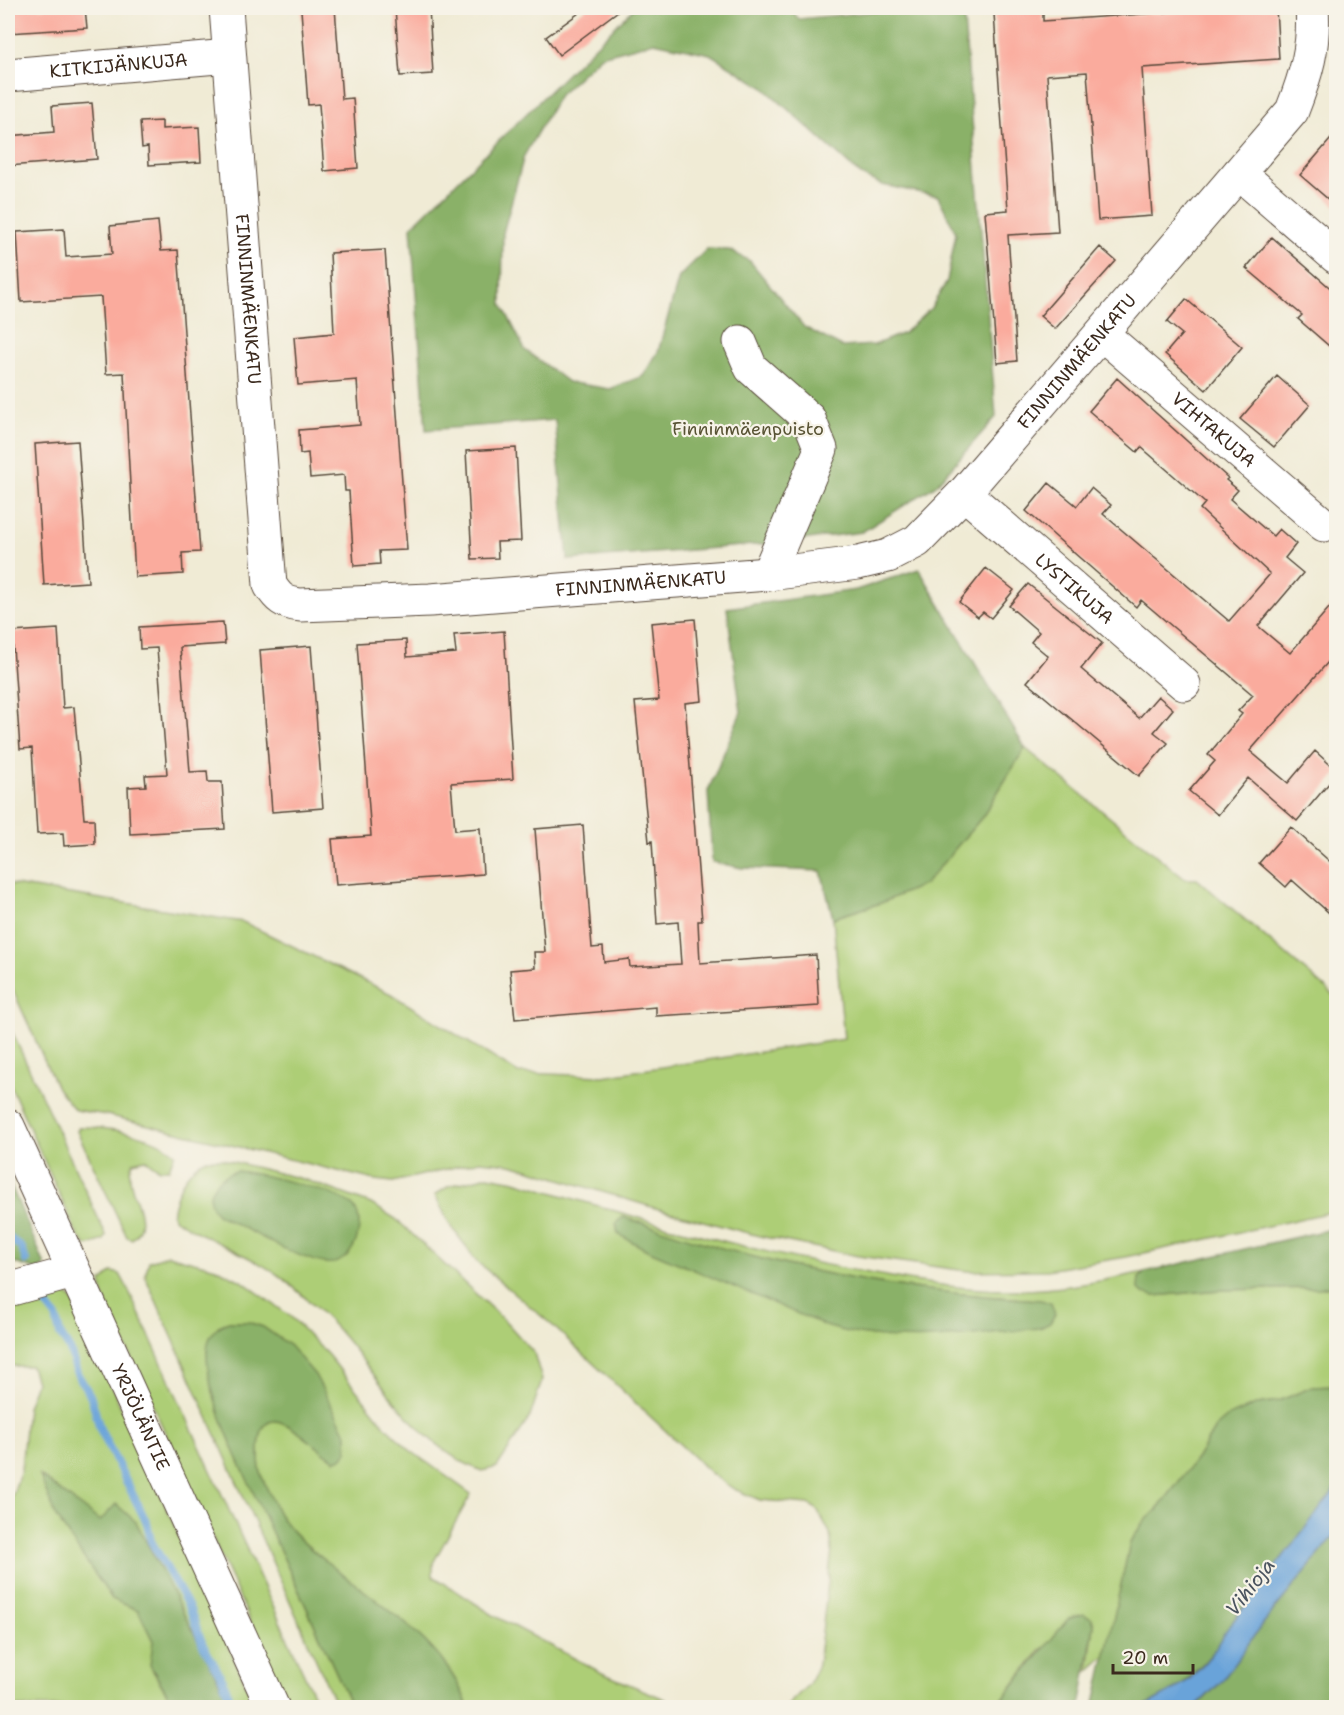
<svg xmlns="http://www.w3.org/2000/svg" width="1344" height="1715" viewBox="0 0 1344 1715" font-family="'Shantell Sans',sans-serif">
<rect width="100%" height="100%" fill="#f7f3e8"/>
<filter id="ink" filterUnits="userSpaceOnUse"><feTurbulence type="fractalNoise" baseFrequency=".0167" numOctaves="2"/><feDisplacementMap in="SourceGraphic" scale="12" xChannelSelector="R" yChannelSelector="G"/><feConvolveMatrix kernelMatrix="1 2 1 2 8 2 1 2 1" color-interpolation-filters="sRGB"/></filter>
<filter id="wash" filterUnits="userSpaceOnUse"><feTurbulence type="fractalNoise" baseFrequency=".008" numOctaves="4" result="noise"/><feDisplacementMap in="SourceGraphic" scale="24" xChannelSelector="R" yChannelSelector="G"/><feGaussianBlur stdDeviation="1.35" result="paint"/><feColorMatrix in="noise" values="0 0 0 0 0 0 0 0 0 0 0 0 0 0 0 0 0 1.4 0 .05"/><feComposite in="paint" operator="in"/></filter>
<g filter="url(#wash)">
<rect width="100%" height="100%" fill="#f0ebd5"/>
<path fill="#adce76" stroke="#747c4a" stroke-width="1.5" fill-rule="evenodd" d="M 1025,748 L 1185,879 L 1197,879 L 1336,997 L 1336,1211 L 1126,1257 L 1047,1270 L 967,1271 L 858,1256 L 759,1236 L 655,1208 L 511,1164 L 480,1161 L 393,1182 L 375,1180 L 107,1115 L 75,1110 L 57,1088 L 8,979 L 8,884 L 243,922 L 391,994 L 518,1073 L 603,1076 L 844,1039 L 833,918 L 881,903 L 925,884 L 983,816 Z
M 8,1023 L 106,1235 L 104,1240 L 87,1246 L 78,1236 L 8,1080 Z
M 79,1127 C 108,1127 153,1134 175,1153 L 169,1169 L 159,1169 L 145,1159 L 133,1162 C 119,1186 157,1218 132,1239 L 127,1237 L 77,1131 Z
M 207,1159 L 222,1159 L 306,1180 L 371,1204 L 396,1219 L 508,1324 L 534,1353 L 542,1380 L 530,1417 L 497,1467 L 482,1471 C 405,1442 373,1358 314,1306 C 301,1294 287,1280 272,1271 C 241,1251 205,1239 175,1219 L 172,1215 C 175,1194 186,1167 207,1159 Z
M 488,1176 L 515,1181 C 634,1217 752,1253 875,1274 C 922,1283 971,1291 1019,1290 C 1062,1290 1104,1280 1145,1272 L 1139,1278 L 1154,1296 L 1220,1290 L 1319,1288 L 1336,1285 L 1336,1386 L 1312,1387 L 1279,1401 L 1258,1404 L 1215,1428 L 1197,1458 L 1158,1509 L 1142,1524 L 1130,1543 L 1106,1655 L 1088,1671 L 1094,1625 L 1041,1649 L 1005,1696 L 989,1707 L 786,1707 L 809,1684 L 818,1665 L 832,1550 L 830,1533 L 817,1509 L 808,1504 L 760,1500 L 734,1489 L 713,1475 L 552,1325 L 476,1261 L 449,1223 L 435,1195 L 449,1186 ZM 623,1217 C 665,1230 708,1245 750,1256 C 845,1281 943,1295 1041,1300 L 829,1327 Z
M 168,1255 L 216,1268 L 243,1282 L 291,1317 L 328,1355 L 386,1427 L 411,1451 L 471,1494 L 433,1563 L 433,1576 L 493,1615 L 602,1673 L 684,1707 L 468,1707 C 446,1642 378,1604 327,1562 C 310,1549 293,1535 281,1517 C 276,1510 273,1501 269,1493 C 263,1480 259,1472 259,1458 C 257,1383 306,1442 335,1460 L 290,1346 L 263,1327 L 248,1322 L 229,1322 L 218,1326 L 207,1351 L 211,1381 L 230,1441 L 352,1707 L 337,1707 L 145,1276 L 149,1261 Z
M 112,1272 L 120,1274 L 127,1287 L 319,1707 L 289,1707 L 103,1295 L 101,1282 Z
M 62,1289 L 72,1299 L 256,1707 L 232,1707 L 136,1522 L 100,1522 L 41,1476 L 56,1517 L 112,1599 L 138,1610 L 153,1641 L 153,1671 L 175,1707 L 8,1707 L 8,1509 L 21,1470 L 27,1407 L 36,1382 L 31,1366 L 8,1366 L 8,1302 Z"/>
<path fill="#8ab167" stroke="#626e42" stroke-width="1.5" fill-rule="evenodd" d="M 634,8 L 789,8 L 799,19 L 912,8 L 963,8 L 996,417 L 935,486 L 862,532 L 778,543 L 568,560 L 555,420 L 426,430 L 411,227 ZM 654,42 L 710,54 L 763,87 L 861,175 L 882,185 L 938,196 L 956,233 L 947,281 L 931,308 L 904,333 L 874,345 L 842,347 L 804,327 L 750,261 L 729,250 L 707,249 L 679,277 L 658,352 L 643,376 L 610,389 L 568,382 L 525,350 L 502,304 L 503,233 L 524,156 L 559,95 L 601,56 Z
M 919,569 L 1025,748 L 983,816 L 925,884 L 881,903 L 833,918 L 821,871 L 742,868 L 712,862 L 708,791 L 741,712 L 727,608 L 856,590 Z
M 237,1171 C 258,1173 336,1191 351,1204 C 369,1219 355,1268 325,1263 C 297,1259 245,1228 217,1214 C 200,1197 216,1175 237,1171 Z
M 8,1179 L 45,1265 L 37,1270 L 8,1261 Z
M 623,1217 C 665,1230 708,1245 750,1256 C 845,1281 943,1295 1041,1300 L 1051,1303 L 1055,1314 L 1050,1323 L 1040,1328 C 970,1335 898,1348 829,1327 L 647,1250 L 618,1234 L 616,1223 Z
M 1336,1228 L 1336,1285 L 1319,1288 L 1220,1290 L 1154,1296 L 1143,1293 L 1138,1288 L 1139,1278 L 1145,1272 Z
M 229,1322 L 248,1322 L 263,1327 L 290,1346 L 315,1375 L 347,1435 L 347,1451 L 343,1458 L 335,1460 C 306,1442 257,1383 259,1458 C 259,1472 263,1480 269,1493 C 273,1501 276,1510 281,1517 C 293,1535 310,1549 327,1562 C 378,1604 446,1642 468,1707 L 352,1707 C 324,1645 295,1582 266,1520 C 246,1475 206,1401 207,1352 C 207,1337 215,1326 229,1322 Z
M 1336,1386 L 1336,1488 L 1322,1508 L 1240,1611 L 1212,1654 L 1181,1686 L 1143,1707 L 1094,1708 L 1130,1543 L 1142,1524 L 1158,1509 L 1197,1458 L 1215,1428 L 1229,1416 L 1258,1404 L 1279,1401 L 1312,1387 Z
M 40,1476 L 100,1521 L 116,1504 L 136,1522 L 232,1707 L 175,1707 L 150,1665 L 153,1641 L 138,1610 L 112,1599 L 56,1517 Z
M 1336,1534 L 1336,1707 L 1195,1708 L 1222,1681 L 1261,1626 Z
M 1083,1614 L 1092,1618 L 1094,1625 L 1080,1707 L 989,1707 L 1005,1696 L 1068,1619 Z"/>
<path fill="#69a3d9" stroke="#52667c" stroke-width="1.5" d="M 1336,1488 L 1336,1534 L 1261,1626 L 1222,1681 L 1195,1707 L 1143,1707 L 1181,1686 L 1192,1677 L 1212,1654 L 1224,1633 Z"/>
<g fill="none" stroke-linecap="round" stroke-linejoin="round">
<path stroke="#69a3d9" stroke-width="8" d="M 8,1237 L 22,1248 L 26,1261
M 46,1304 L 56,1317 L 60,1334 L 70,1350 L 77,1373 L 91,1397 L 100,1429 L 147,1523 L 151,1541 L 189,1607 L 203,1645 L 223,1680 L 233,1708"/>
</g>
<g id="blocks">
<path fill="#faab9d" d="M 8,8 L 85,8 L 87,28 L 8,33 Z
M 311,8 L 335,8 L 342,99 L 353,98 L 358,168 L 324,171 L 319,104 L 308,105 L 301,10 Z
M 395,8 L 429,8 L 433,74 L 400,76 Z
M 586,8 L 622,8 L 559,55 L 546,37 Z
M 1230,8 L 1276,8 L 1279,59 L 1142,68 L 1152,216 L 1098,220 L 1087,72 L 1047,75 L 1058,232 L 1008,235 L 1017,361 L 997,363 L 985,212 L 1008,210 L 994,14 L 1043,10 L 1043,21 Z
M 92,103 L 97,159 L 8,166 L 8,136 L 54,132 L 52,106 Z
M 162,121 L 162,129 L 199,127 L 201,162 L 149,165 L 148,147 L 142,148 L 140,122 Z
M 1336,133 L 1336,206 L 1300,175 Z
M 158,221 L 161,251 L 178,250 L 200,552 L 182,553 L 183,574 L 135,577 L 124,373 L 106,374 L 101,297 L 21,302 L 17,232 L 64,229 L 66,257 L 112,254 L 110,226 Z
M 1272,237 L 1336,293 L 1336,352 L 1298,319 L 1302,315 L 1246,268 Z
M 1100,247 L 1116,261 L 1055,329 L 1040,316 Z
M 385,250 L 407,550 L 379,551 L 380,564 L 354,566 L 349,491 L 345,491 L 344,475 L 310,478 L 308,453 L 300,454 L 299,430 L 360,425 L 357,380 L 298,385 L 294,337 L 334,333 L 330,253 Z
M 1186,299 L 1242,347 L 1206,390 L 1165,354 L 1182,334 L 1167,322 Z
M 1277,376 L 1310,405 L 1274,447 L 1240,419 Z
M 1117,378 L 1228,478 L 1226,480 L 1238,490 L 1230,499 L 1273,536 L 1279,529 L 1296,544 L 1285,558 L 1303,573 L 1258,626 L 1290,653 L 1336,600 L 1336,653 L 1250,751 L 1288,783 L 1315,751 L 1336,770 L 1336,775 L 1297,821 L 1248,778 L 1218,815 L 1189,791 L 1215,761 L 1208,755 L 1242,714 L 1238,711 L 1253,695 L 1141,600 L 1136,607 L 1026,511 L 1049,483 L 1077,506 L 1091,488 L 1111,505 L 1103,514 L 1229,621 L 1270,574 L 1200,509 L 1205,503 L 1141,447 L 1137,452 L 1089,411 Z
M 78,441 L 88,582 L 44,585 L 35,444 Z
M 516,448 L 521,541 L 497,542 L 498,558 L 472,559 L 466,451 Z
M 986,568 L 1014,590 L 991,618 L 983,612 L 978,617 L 959,602 Z
M 1028,584 L 1102,643 L 1081,669 L 1139,718 L 1158,696 L 1173,709 L 1154,732 L 1168,743 L 1139,776 L 1027,682 L 1048,656 L 1031,642 L 1039,632 L 1009,606 Z
M 695,619 L 702,701 L 685,703 L 702,921 L 698,921 L 700,963 L 816,955 L 819,1006 L 656,1016 L 656,1007 L 515,1019 L 510,970 L 535,968 L 534,952 L 545,952 L 535,829 L 583,825 L 592,948 L 603,947 L 604,962 L 629,959 L 630,967 L 681,964 L 678,922 L 657,924 L 652,841 L 649,842 L 635,702 L 659,700 L 651,623 Z
M 223,622 L 225,644 L 180,647 L 190,772 L 207,771 L 208,782 L 222,782 L 225,829 L 130,834 L 128,787 L 146,786 L 145,775 L 167,774 L 157,648 L 140,649 L 139,627 Z
M 58,629 L 63,708 L 74,707 L 84,819 L 94,819 L 95,844 L 64,846 L 63,833 L 37,834 L 32,748 L 20,749 L 12,632 Z
M 504,631 L 513,779 L 451,783 L 455,830 L 480,828 L 483,874 L 336,885 L 332,839 L 371,836 L 357,643 L 406,640 L 407,657 L 456,653 L 454,635 Z
M 311,646 L 323,808 L 272,812 L 260,650 Z
M 1291,827 L 1336,867 L 1336,919 L 1292,880 L 1286,887 L 1259,863 Z"/>
</g>
</g>
<g filter="url(#ink)">
<use href="#blocks" fill-opacity="0" stroke="#564739" stroke-width="1.5"/>
<g fill="none" stroke-linecap="round" stroke-linejoin="round">
<defs>
<g id="minor">
<path id="s1" d="M 226,8 L 270,585 C 278,598 284,603 300,605 L 430,600 L 768,574 L 858,563 L 888,556 L 917,541 L 964,493 L 1292,111 C 1306,75 1315,46 1312,8"/>
<path id="s2" d="M 8,75 L 229,56"/>
<path d="M 1239,173 L 1336,257"/>
<path id="s3" d="M 1102,334 L 1324,525"/>
<path d="M 740,342 L 751,368 L 809,419 L 821,449 L 768,574"/>
<path id="s4" d="M 964,493 L 1184,684"/>
<path d="M 8,1290 L 73,1272"/>
</g>
<g id="major">
<path id="s5" d="M 8,1126 L 273,1708"/>
</g>
</defs>
<use href="#minor" stroke="#564739" stroke-width="35"/>
<use href="#major" stroke="#564739" stroke-width="35"/>
<use href="#minor" stroke="#fff" stroke-width="33"/>
<use href="#major" stroke="#fff" stroke-width="33"/>
</g>
</g>
<g text-anchor="middle" stroke-width="4.5" stroke-linejoin="round" paint-order="stroke">
<g font-size="18" fill="#3b2a1e" stroke="#f7f3e8">
<text dy="6" stroke="none"><textPath href="#s2" startOffset="111">KITKIJÄNKUJA</textPath></text>
<text dy="6" stroke="none"><textPath href="#s1" startOffset="292">FINNINMÄENKATU</textPath></text>
<text dy="6" stroke="none"><textPath href="#s1" startOffset="1480">FINNINMÄENKATU</textPath></text>
<text dy="6" stroke="none"><textPath href="#s3" startOffset="147">VIHTAKUJA</textPath></text>
<text dy="6" stroke="none"><textPath href="#s1" startOffset="958">FINNINMÄENKATU</textPath></text>
<text dy="6" stroke="none"><textPath href="#s4" startOffset="146">LYSTIKUJA</textPath></text>
<text dy="6" stroke="none"><textPath href="#s5" startOffset="320">YRJÖLÄNTIE</textPath></text>
</g>
<g font-size="18" fill="#585334" stroke="#f7f3e8">
<text x="748" y="435">Finninmäenpuisto</text>
</g>
<g font-size="20" font-style="italic" fill="#4b545f" stroke="#f7f3e8">
<text transform="translate(1250 1587) rotate(-52)" y="7">Vihioja</text>
</g>
</g>
<rect width="1344" height="1715" fill="none" stroke="#f7f3e8" stroke-width="30"/>
<path d="M1113 1664v9h80v-9" fill="none" stroke="#3b2a1e" stroke-width="3"/>
<text x="1122" y="1664" font-size="18" fill="#3b2a1e" stroke="#f7f3e8" stroke-width="4.5" paint-order="stroke">20 m</text>
</svg>
